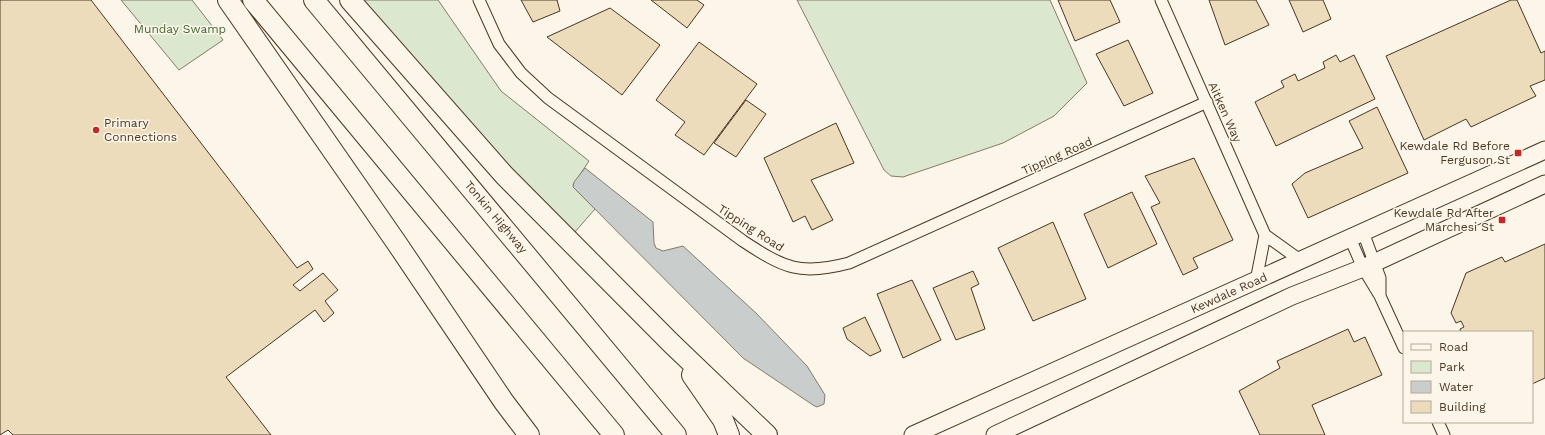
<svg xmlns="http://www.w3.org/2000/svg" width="1545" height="435" viewBox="0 0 1545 435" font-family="'Work Sans',sans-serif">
<rect width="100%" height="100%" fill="#fbf6e9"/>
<path fill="#dce7d0" stroke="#887966" d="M 121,0 L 192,0 L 223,40 L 179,70 Z
M 362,0 L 438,0 L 501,91 L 589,161 L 573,185 L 595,209 L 574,233 L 504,165 Z
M 797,0 L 1050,0 L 1087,83 L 1054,116 L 1003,143 L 903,177 L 891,176 L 884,170 Z"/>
<path fill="#c9cecd" stroke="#887966" d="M 585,168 L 653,222 L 654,243 L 656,248 L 663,251 L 683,246 L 756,313 L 807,366 L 825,395 L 824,404 L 817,407 L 813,405 L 743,358 L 573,187 L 574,182 Z"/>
<path fill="#ecdcbc" stroke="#4a3520" d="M 0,0 L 91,0 L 297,268 L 308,261 L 313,269 L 293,285 L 300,291 L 323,273 L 338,290 L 325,301 L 334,313 L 324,322 L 315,310 L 226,377 L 271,435 L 13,435 L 8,430 L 0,435 Z
M 521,0 L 557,0 L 560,11 L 533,22 Z
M 651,0 L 697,0 L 704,5 L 687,28 Z
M 1058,0 L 1110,0 L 1120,22 L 1075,41 Z
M 1209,0 L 1256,0 L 1269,25 L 1225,45 Z
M 1289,0 L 1323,0 L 1331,19 L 1303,32 Z
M 1511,0 L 1517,0 L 1541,53 L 1545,51 L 1545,80 L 1530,86 L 1536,96 L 1471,127 L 1466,119 L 1424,140 L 1386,56 Z
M 610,8 L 660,45 L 622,95 L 547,37 Z
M 1128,40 L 1153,93 L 1124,106 L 1096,54 Z
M 699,42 L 757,84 L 704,155 L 675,135 L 685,122 L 656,100 Z
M 1336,55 L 1340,62 L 1354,55 L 1375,99 L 1276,146 L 1255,102 L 1284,87 L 1281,81 L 1295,74 L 1298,81 L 1325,68 L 1323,62 Z
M 746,100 L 766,114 L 736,157 L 714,143 Z
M 1377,107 L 1408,173 L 1308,218 L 1292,184 L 1305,173 L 1363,148 L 1349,121 Z
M 836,123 L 854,163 L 811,180 L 833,220 L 812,230 L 805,216 L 793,222 L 764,158 Z
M 1194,158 L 1233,240 L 1193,258 L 1198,268 L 1183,275 L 1151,207 L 1160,203 L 1145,176 Z
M 1132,192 L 1157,244 L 1108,268 L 1084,214 Z
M 1053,222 L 1086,299 L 1033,321 L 998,248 Z
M 1545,244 L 1545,378 L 1532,384 L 1532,332 L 1461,332 L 1460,329 L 1464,327 L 1461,321 L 1456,323 L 1451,313 L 1466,273 L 1502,257 L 1505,262 Z
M 973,271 L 979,284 L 971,288 L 985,329 L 956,340 L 933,288 Z
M 912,280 L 941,340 L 903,358 L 877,294 Z
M 865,317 L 881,351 L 870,356 L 847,339 L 843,328 Z
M 1348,329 L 1354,342 L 1365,337 L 1382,375 L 1312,405 L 1325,435 L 1260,435 L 1239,391 L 1280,368 L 1277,361 Z"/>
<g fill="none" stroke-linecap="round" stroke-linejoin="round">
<defs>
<path id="minor" d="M 479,0 L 499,44 L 521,73 L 548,98 L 743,241 C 784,268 800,276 849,263 L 1207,102
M 1161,0 L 1265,235 L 1300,260
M 1363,232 L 1380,278 L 1380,296
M 1350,238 L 1363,268 L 1380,296 L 1404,348
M 1256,281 L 1265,235
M 1438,422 L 1444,435"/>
<path id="primary" d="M 913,435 L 1545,150
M 995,435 L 1292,296 L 1363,268 L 1545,184"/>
<path id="motorway" d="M 228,0 L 396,242 L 504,402 L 529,435
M 253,0 L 614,435
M 314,0 L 676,435
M 350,0 L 504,175 L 671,343 L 767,435
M 692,375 L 723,420 L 729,435"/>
</defs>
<use href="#minor" stroke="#4a3520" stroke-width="13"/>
<use href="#primary" stroke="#4a3520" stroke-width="19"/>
<use href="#motorway" stroke="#4a3520" stroke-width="22"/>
<use href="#minor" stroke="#fbf6e9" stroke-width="11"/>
<use href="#primary" stroke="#fbf6e9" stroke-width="17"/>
<use href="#motorway" stroke="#fbf6e9" stroke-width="20"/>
</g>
<g fill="#c62828" stroke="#fbf6e9" stroke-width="1.5">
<circle cx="96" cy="130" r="4"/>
<rect x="1514" y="149" width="8" height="8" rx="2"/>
<rect x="1498" y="216" width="8" height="8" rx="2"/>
</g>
<g text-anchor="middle" stroke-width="3" stroke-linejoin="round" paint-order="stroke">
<g font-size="12" fill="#436837" stroke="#fbf6e9">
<text x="180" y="33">Munday Swamp</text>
</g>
<g font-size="12" fill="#4a3520" stroke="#fbf6e9">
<text transform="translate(1225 112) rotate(66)" y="4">Aitken Way</text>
<text transform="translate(1057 156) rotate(-24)" y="4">Tipping Road</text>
<text transform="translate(496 217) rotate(50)" y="4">Tonkin Highway</text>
<text transform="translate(751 228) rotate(33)" y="4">Tipping Road</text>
<text transform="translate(1229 293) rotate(-24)" y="4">Kewdale Road</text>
</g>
<g font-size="12" fill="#4a3520" stroke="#fbf6e9" text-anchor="end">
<text x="104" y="127" text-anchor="start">Primary<tspan x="104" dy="14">Connections</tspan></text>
<text x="1510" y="150">Kewdale Rd Before<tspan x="1510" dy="14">Ferguson St</tspan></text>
<text x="1494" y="217">Kewdale Rd After<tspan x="1494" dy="14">Marchesi St</tspan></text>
</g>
</g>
<rect x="1403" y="331" width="130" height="92" fill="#fbf6e9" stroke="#b4a999"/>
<rect x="1411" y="344" width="20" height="6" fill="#fbf6e9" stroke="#b4a999"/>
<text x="1439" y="351" font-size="12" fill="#4a3520">Road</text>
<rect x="1411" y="361" width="20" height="12" fill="#dce7d0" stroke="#b4a999"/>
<text x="1439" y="371" font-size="12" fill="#4a3520">Park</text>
<rect x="1411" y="381" width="20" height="12" fill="#c9cecd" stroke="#b4a999"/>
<text x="1439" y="391" font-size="12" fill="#4a3520">Water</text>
<rect x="1411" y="401" width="20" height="12" fill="#ecdcbc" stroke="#b4a999"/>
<text x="1439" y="411" font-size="12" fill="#4a3520">Building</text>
</svg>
